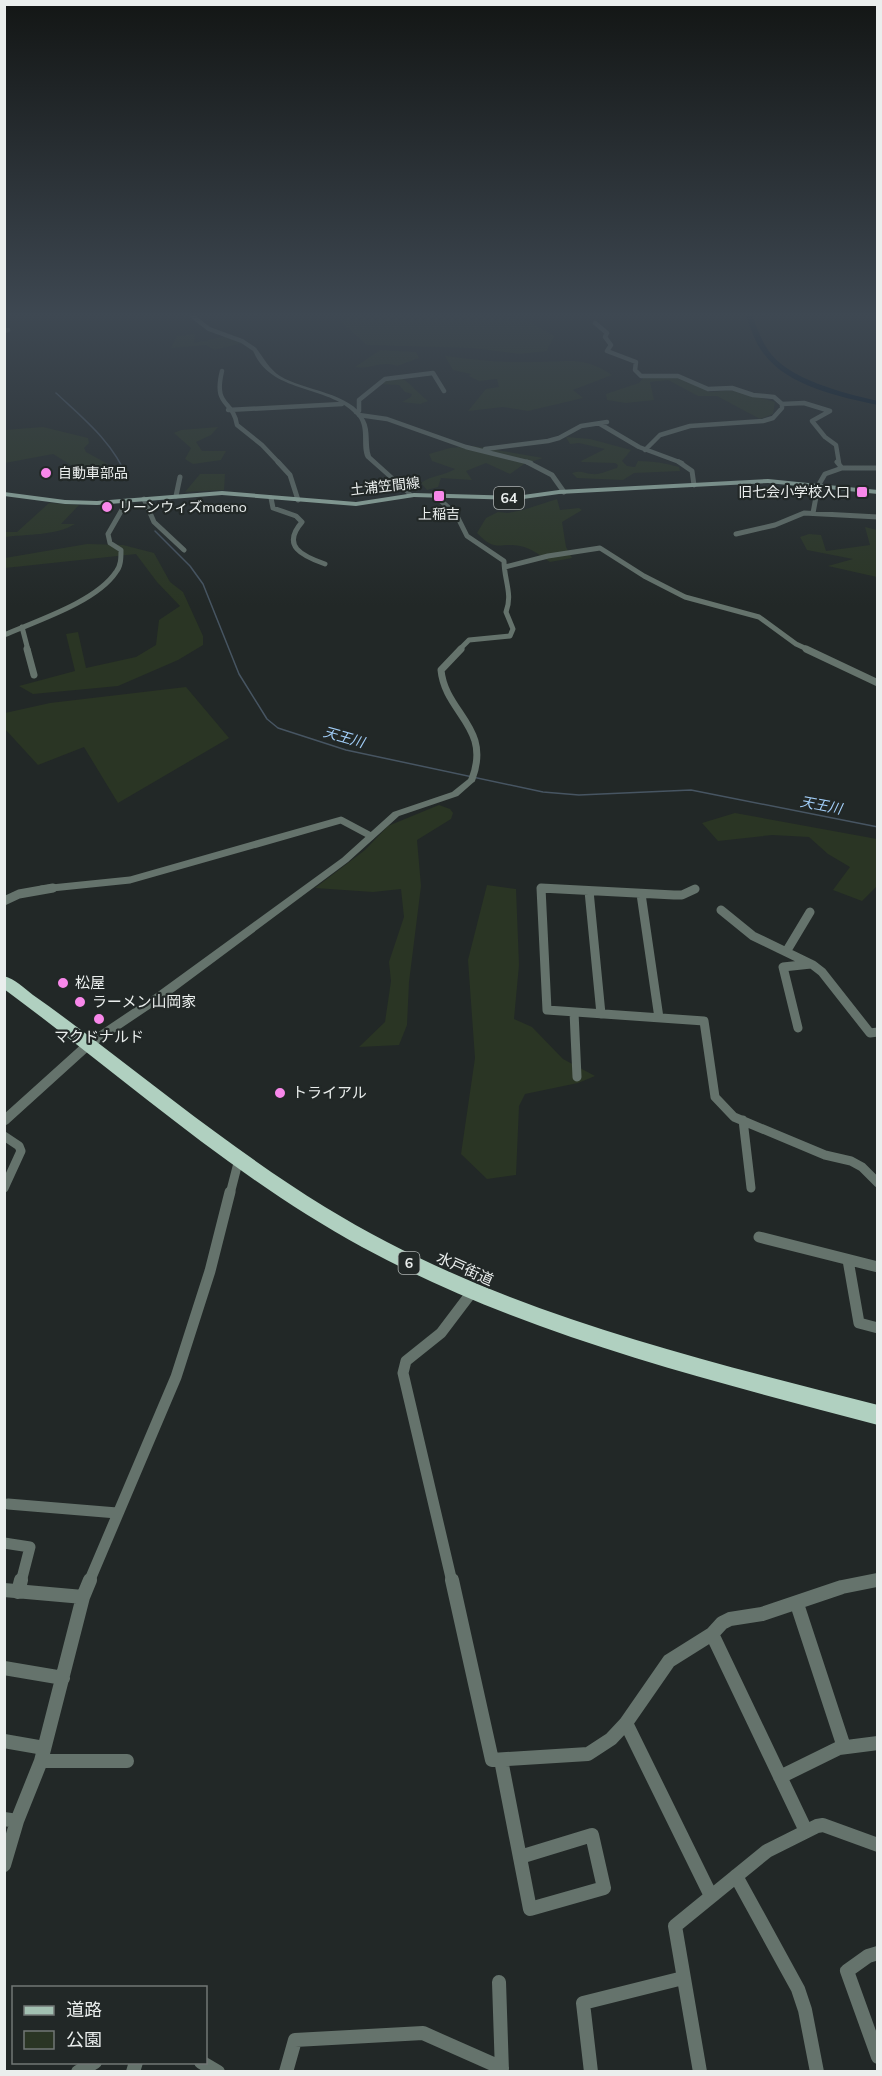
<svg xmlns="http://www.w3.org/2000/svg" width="882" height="2076" viewBox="0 0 882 2076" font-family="Mulish,'Noto Sans JP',sans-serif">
<rect width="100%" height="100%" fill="#222827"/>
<path fill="#2a3524" d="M 355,316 L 494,316 L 526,320 L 554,336 L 547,351 L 519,354 L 473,348 L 367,345 L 339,320 Z
M 195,334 L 194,343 L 227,336 L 243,343 L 214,350 L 206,345 L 171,348 L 177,336 Z
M 380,350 L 416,352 L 419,358 L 397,366 C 382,360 370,370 355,367 Z
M 445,356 C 475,360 505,363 535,362 C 567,362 584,356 612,375 L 573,390 L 583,398 L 528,411 L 503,407 L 468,411 L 486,389 L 499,387 L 497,379 L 479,381 L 469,376 L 471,374 L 453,370 Z
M 396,375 C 412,383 415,391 428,401 L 420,404 L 402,402 L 411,397 L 412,394 L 405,392 L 399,385 L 379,384 Z
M 644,377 L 681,378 L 710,392 L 732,390 L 775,402 L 773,414 L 760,419 L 717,396 L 698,396 L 668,380 L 650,382 L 654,400 L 626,403 L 607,400 L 606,394 L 639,383 Z
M 43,427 L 88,438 L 89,443 L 84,448 L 86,452 L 106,463 L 107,467 L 102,474 L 89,476 L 53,454 L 5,463 L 5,430 Z
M 218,427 L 211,435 L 196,442 L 202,451 L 226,451 L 221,460 L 193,464 L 185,459 L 191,448 L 174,433 L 181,430 Z
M 566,437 L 590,439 L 631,450 L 622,461 L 627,466 L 635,467 L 638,461 C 652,461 666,463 679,467 L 680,471 L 634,473 L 623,480 L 577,478 L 572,473 C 581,470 583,473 592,474 C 600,475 609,470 617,468 L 618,465 L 615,463 L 582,462 L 581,461 L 605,449 L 579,443 L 570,444 Z
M 473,446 L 543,458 L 524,464 L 510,474 L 486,463 L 466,471 L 472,480 L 441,478 L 438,487 L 427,490 L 421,483 C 431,475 444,476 455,469 L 432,461 L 429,454 L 450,448 Z
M 200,474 L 225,474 L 224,490 L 185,492 Z
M 557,499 L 560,510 L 579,508 L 582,510 L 562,522 L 566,547 L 572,558 L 550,562 C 541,556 531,548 520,546 C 499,542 496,553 477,533 L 486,518 L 498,512 L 508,513 L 523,510 Z
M 49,503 L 79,505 L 61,524 L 75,524 C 55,536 27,534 5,537 L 5,532 L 17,532 Z
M 865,527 L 877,530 L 877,577 L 828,566 L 853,559 L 807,550 L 800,537 L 809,534 L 821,535 L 826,551 L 870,545 Z
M 87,544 L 123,545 L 154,553 L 170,582 L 183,592 L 203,636 L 203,645 L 178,660 L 118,686 L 33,694 L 19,686 L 75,671 L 66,634 L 78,632 L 86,668 L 136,657 L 156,645 L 159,620 L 180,606 L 157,582 L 136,554 L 5,568 L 5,558 Z
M 186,687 L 229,738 L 118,803 L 84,747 L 38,765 L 5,729 L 5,713 L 50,703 Z
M 439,805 L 450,809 L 453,813 L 451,819 L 417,840 L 421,886 L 409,982 L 407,1025 L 399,1045 L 359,1047 L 385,1022 L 391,981 L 389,962 L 404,917 L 401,889 L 373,892 L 315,888 L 365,850 L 388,826 Z
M 735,813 L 877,839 L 877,886 L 862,901 L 833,890 L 850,867 L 828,854 L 809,837 L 772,835 L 718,841 L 702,823 Z
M 487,885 L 516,889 L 519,965 L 514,1019 L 532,1027 L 563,1059 L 595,1076 L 578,1083 L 525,1094 L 519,1106 L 516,1175 L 487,1179 L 461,1154 L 475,1058 L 468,960 Z"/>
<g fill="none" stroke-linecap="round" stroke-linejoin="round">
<path stroke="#475562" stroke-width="1.5" d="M 56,393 C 84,419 113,442 128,479
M 155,531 L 190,566 L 203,584 L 239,674 L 267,719 L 278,728 L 346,750 L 543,792 L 579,795 L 691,790 L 878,827"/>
<path fill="#011426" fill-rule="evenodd" d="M 746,316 L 752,316 C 757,327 761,340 768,350 C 788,380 844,393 878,401 L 878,405 C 840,397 788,386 764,354 C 755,343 751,329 746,316 Z"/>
<path stroke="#65736c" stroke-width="4.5" d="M 192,316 L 209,329 L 242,341 L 254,349
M 595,323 L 607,333 L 605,337 L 611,345 L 607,351 L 636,362 L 635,370 L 641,376 L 678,376 L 708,389 L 732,388 L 753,395 L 774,397 L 782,404 L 804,403 L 830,411 L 812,421 L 825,437 L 836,445 L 839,463
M 4,331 L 8,330
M 222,371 C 213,408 233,399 237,425 L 262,445 L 279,463
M 228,410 L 342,404
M 356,412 L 359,411 L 359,400 L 385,379 L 433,373 L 444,391
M 359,415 L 387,419 L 466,447 L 531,463
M 600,424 L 639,447 L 682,463
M 485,449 L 548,441 L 559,438 L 581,426 L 607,422
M 645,450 L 660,435 L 690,426 L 763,421 L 773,418 L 782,408 L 782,404"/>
<path stroke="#65736c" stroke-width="5" d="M 278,462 L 290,475 L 298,500
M 527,462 L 552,475 L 564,492
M 679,462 L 692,471 L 694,485
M 842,468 L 878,468
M 434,495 L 456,514 L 467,536 L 504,561 C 504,580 513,594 506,612 L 513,629 L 510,636 L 469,640 L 459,650
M 176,496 L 180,477
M 271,498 L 273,508 L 296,516 L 302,522 C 281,546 302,556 325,564
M 144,499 L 154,522 L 184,550
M 813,513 L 818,486 L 825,474 L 842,468 L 837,462
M 736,534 L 775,525 L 804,513 L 878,517
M 505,567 L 548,556 L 600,548 L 644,576 L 685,597 L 759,617 L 796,644 L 809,650
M 22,627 L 28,650
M 4,635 C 36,621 96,602 116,572 C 121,566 121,558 121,550 L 110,543 L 108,534 L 127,501"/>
<path stroke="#65736c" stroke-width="7" d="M 27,649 L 34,675
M 461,649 L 441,670 C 445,713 492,727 472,779
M 806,649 L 878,683
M 42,889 L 130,880 L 341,820 L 371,836
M 541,889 L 561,889"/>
<path stroke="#65736c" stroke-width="9" d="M 695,889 L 682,895 L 674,895 L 541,888 L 547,1010 L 704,1021 L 715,1097 L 734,1117 L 825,1155 L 851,1161 L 862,1167 L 878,1183
M 589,891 L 601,1014
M 641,894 L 659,1018
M 4,901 L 19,894 L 53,888
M 721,910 L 753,936 L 813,965 L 822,972 L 870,1033 L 878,1032
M 786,952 L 810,912
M 574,1012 L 577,1077
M 798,1028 L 783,967 L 811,964
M 743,1120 L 751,1188
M 4,1136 L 19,1146 L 21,1151 L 4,1188
M 230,1194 L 239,1159"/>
<path stroke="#65736c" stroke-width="11" d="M 759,1237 L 878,1267
M 848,1260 L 859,1323 L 878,1328
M 8,1504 L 117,1513
M 4,1543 L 30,1547 L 21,1582
M 89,1582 L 176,1377 L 210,1271 L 230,1192
M 452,1582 L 403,1373 L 406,1361 L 441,1333 L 472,1292
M 869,1582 L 878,1580"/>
<path stroke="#65736c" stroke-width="14" d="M 452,1580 L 492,1760 L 588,1754 L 611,1739 L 626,1723 L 669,1661 L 712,1634 L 722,1623 L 730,1619 L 762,1614 L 842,1587 L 877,1580
M 4,1590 L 83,1597
M 18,1592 L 21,1580
M 797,1604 L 844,1747
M 712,1634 L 806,1831
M 4,1668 L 63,1678
M 626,1723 L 711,1896
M 4,1741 L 44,1748
M 501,1760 L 530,1909 L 604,1888 L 592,1835 L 520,1857
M 41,1761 L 127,1761
M 780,1777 L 839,1748 L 878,1743
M 4,1819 L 17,1821
M 4,1865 L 17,1821 L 41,1761 L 83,1597 L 90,1580
M 736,1876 L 798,1989 L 805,2010 L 817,2072
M 878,1953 L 868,1956 L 847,1971 L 878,2057
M 499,1982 L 502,2072
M 201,2062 L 218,2072
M 78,2072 L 95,2062
M 133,2072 L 136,2062
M 286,2072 L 295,2040 L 423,2033 L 502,2068
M 591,2072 L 583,2003 L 683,1978
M 700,2072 L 675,1926 L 767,1851 L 817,1826 L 823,1825 L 878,1845"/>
<path fill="#65736c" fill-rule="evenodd" d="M 252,348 L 256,348 C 263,357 270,370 280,376 C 304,391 351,392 365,420 C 371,431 367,445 371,456 L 413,494 L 413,496 L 409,496 L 366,458 C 360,446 367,429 358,417 C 331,383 269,396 252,348 Z
M 472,776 L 475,777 L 475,781 L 458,796 L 399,816 L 348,862 L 163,1000 L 93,1047 L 8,1124 L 4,1126 L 4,1114 L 85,1041 L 155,994 L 342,858 L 393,812 L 452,792 Z"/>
<path fill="#a3c1b2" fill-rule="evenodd" d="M 768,479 L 878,490 L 878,494 L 768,483 L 559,494 L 516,500 L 414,497 L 356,506 L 222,495 L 97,505 L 65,504 L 4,496 L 4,492 L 65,500 L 97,501 L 222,491 L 356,502 L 414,493 L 516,496 L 559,490 Z"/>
<path fill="#b0d0c0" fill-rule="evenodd" d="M 4,976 C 15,979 24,988 33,995 C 53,1009 73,1024 93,1039 C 169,1097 244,1157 325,1207 C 495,1311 687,1356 878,1405 L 878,1425 C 701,1378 524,1335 362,1247 C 233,1177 122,1076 4,989 Z"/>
</g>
<linearGradient id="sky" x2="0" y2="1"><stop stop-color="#131615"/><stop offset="0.52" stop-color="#3e4852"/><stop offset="1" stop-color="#3e4852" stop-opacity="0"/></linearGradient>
<rect width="882" height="606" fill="url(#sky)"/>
<g fill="#f888ea" stroke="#222827" stroke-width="2">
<circle cx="46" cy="473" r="6"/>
<rect x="856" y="486" width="12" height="12" rx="3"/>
<rect x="433" y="490" width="12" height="12" rx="3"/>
<circle cx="107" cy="507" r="6"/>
<circle cx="63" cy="983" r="6"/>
<circle cx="80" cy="1002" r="6"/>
<circle cx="99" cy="1019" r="6"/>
<circle cx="280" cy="1093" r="6"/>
</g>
<g text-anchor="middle" stroke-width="4.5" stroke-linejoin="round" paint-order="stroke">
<g font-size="14" fill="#eaeeed" stroke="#222827" text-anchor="start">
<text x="58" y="478">自動車部品</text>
<text x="850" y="497" text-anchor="end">旧七会小学校入口</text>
<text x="119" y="512">リーンウィズmaeno</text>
<text x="439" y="519" text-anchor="middle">上稲吉</text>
</g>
<g font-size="14" fill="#eaeeed" stroke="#222827">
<text transform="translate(385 486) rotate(-6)" y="5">土浦笠間線</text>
</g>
<g fill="#222827" stroke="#aeb3b2" stroke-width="1.5">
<rect x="494" y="487" width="30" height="22" rx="4.5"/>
<rect x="398.5" y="1252" width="21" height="22" rx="4.5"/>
</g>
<g font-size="14" font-weight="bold" fill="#eaeeed">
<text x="509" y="503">64</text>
<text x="409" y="1268">6</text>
</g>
<g font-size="14" font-style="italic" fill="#a2cef8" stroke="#222827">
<text transform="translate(344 737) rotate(16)" y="5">天王川</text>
<text transform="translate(821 805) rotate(11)" y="5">天王川</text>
</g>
<g font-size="15" fill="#eaeeed" stroke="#222827" text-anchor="start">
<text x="75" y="988">松屋</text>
<text x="92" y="1007">ラーメン山岡家</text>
<text x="99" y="1042" text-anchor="middle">マクドナルド</text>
<text x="292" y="1098">トライアル</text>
</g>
<g font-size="15" fill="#eaeeed" stroke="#222827">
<text transform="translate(465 1269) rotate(24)" y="5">水戸街道</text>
</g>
</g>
<rect width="882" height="2076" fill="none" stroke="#eaeeed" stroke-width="12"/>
<rect x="12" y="1986" width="195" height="78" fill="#222827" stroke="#727776" stroke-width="1.5"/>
<rect x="24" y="2006" width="30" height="9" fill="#a3c1b2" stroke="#727776" stroke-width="1.5"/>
<text x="66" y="2016" font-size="18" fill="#eaeeed">道路</text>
<rect x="24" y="2031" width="30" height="18" fill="#2a3524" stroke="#727776" stroke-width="1.5"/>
<text x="66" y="2046" font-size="18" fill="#eaeeed">公園</text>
</svg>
